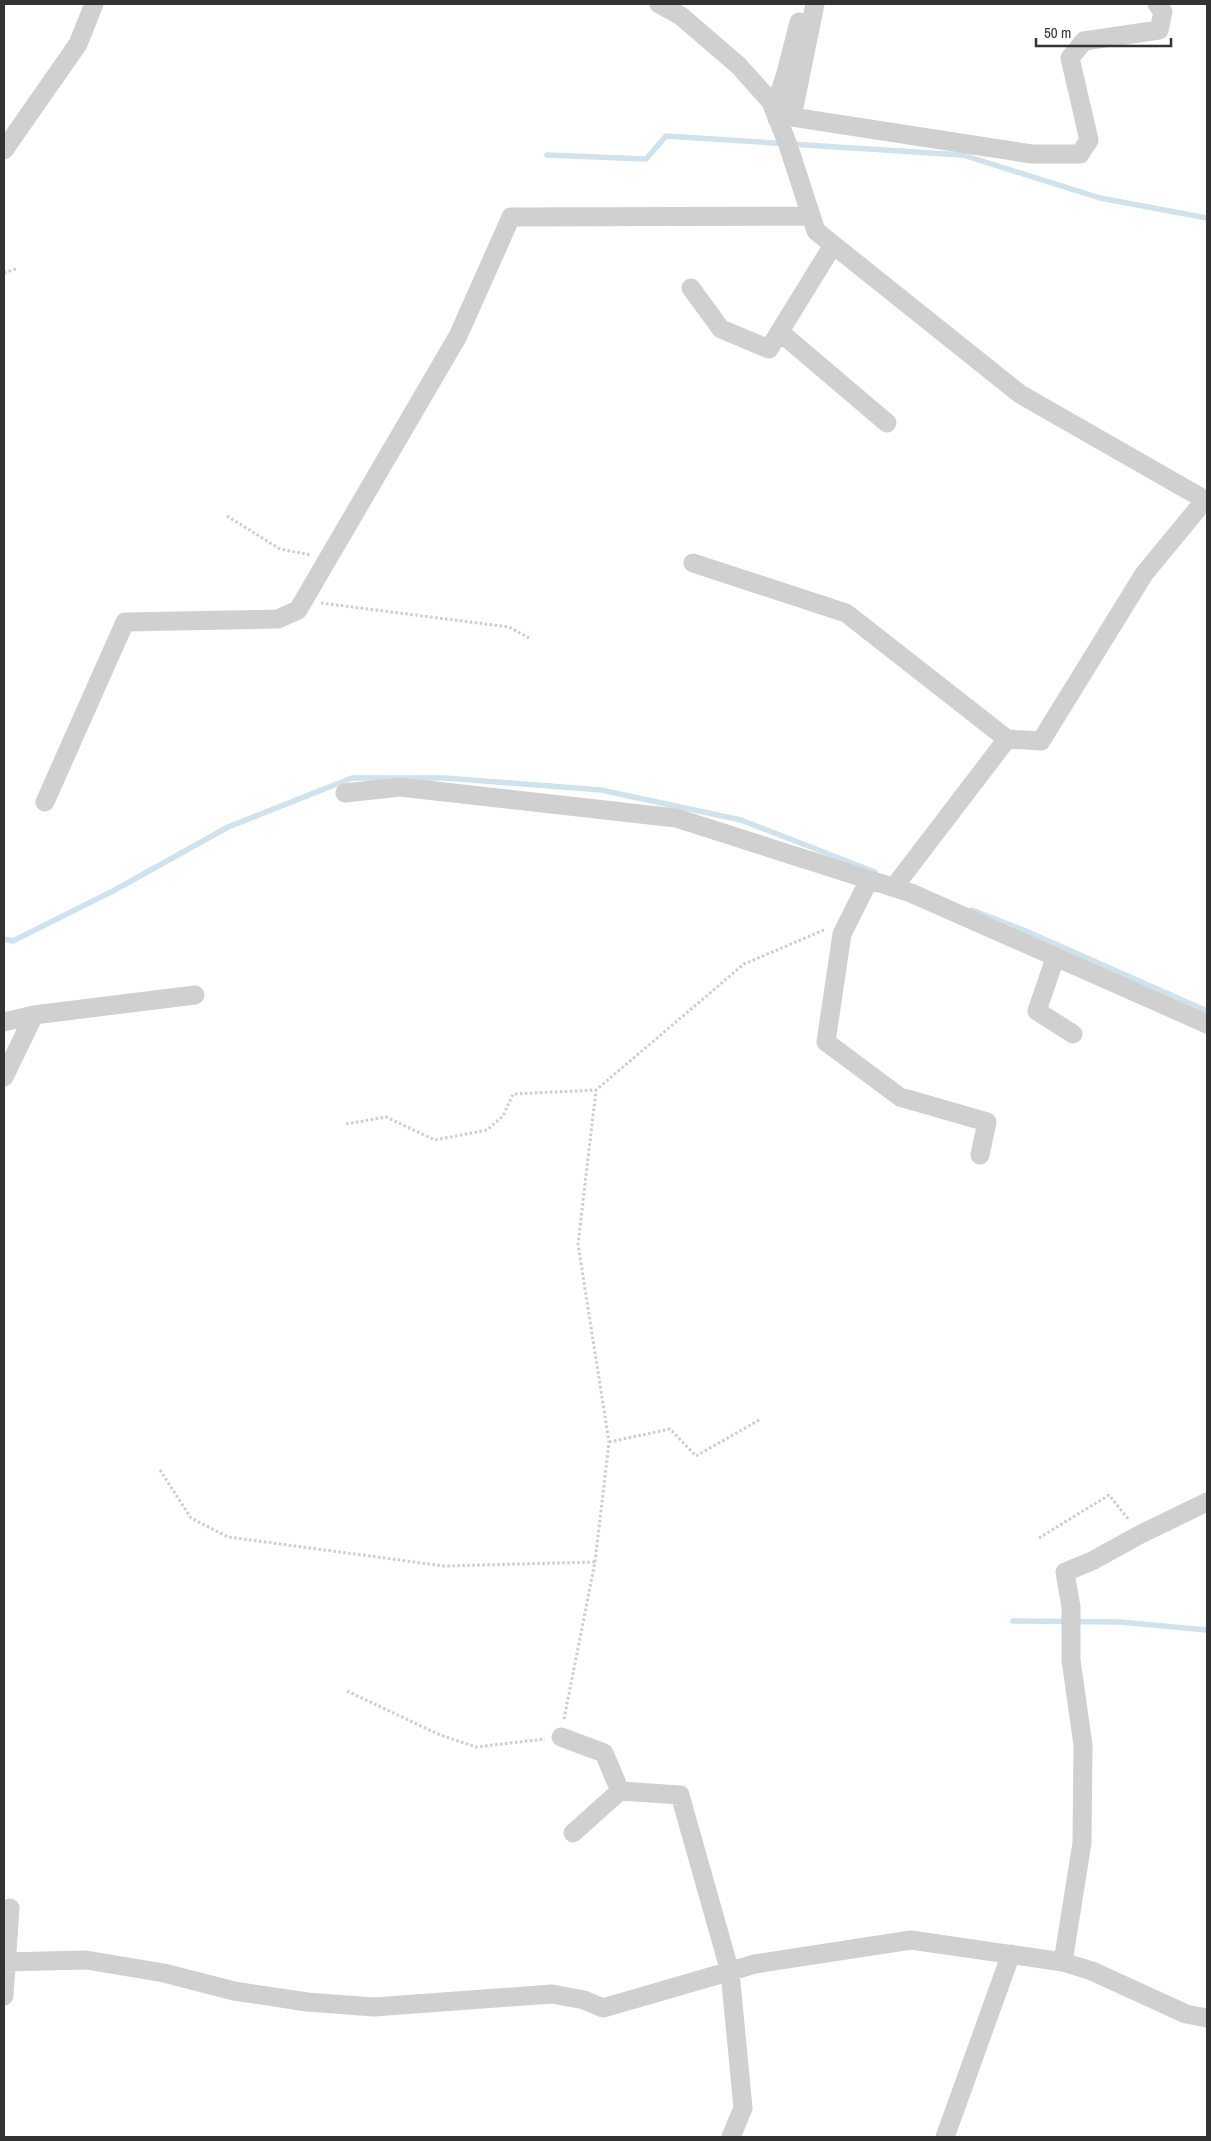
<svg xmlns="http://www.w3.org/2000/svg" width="1211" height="2141" viewBox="0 0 1211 2141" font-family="'Archivo Narrow',sans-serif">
<rect width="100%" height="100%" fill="#fff"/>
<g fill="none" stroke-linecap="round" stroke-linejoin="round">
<path stroke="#cfe2ee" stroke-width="5.5" d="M 547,155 L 646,159 L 666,136 L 963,155 L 1100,198 L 1207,218
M 972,910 L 1026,931 L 1207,1011
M 4,939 L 13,941 L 113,891 L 228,827 L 352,778 L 445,778 L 601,790 L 741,820 L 875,872
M 1013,1621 L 1120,1622 L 1207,1630"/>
<path stroke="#cdcdcd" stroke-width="3" stroke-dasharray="2.5 2.5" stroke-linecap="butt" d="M 4,273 L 16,269
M 227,516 L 280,549 L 311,555
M 321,603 L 509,627 L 529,638
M 346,1124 L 386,1117 L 435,1140 L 487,1130 L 503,1116 L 513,1094 L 596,1090 L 744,964 L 824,930
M 609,1442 L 670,1429 L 696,1456 L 761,1419
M 160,1470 L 191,1518 L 228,1537 L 444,1566 L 595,1562
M 1039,1538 L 1109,1495 L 1129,1520
M 347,1691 L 440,1735 L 476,1747 L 545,1739
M 564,1719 L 595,1562 L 609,1442 L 578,1244 L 596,1090"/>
<path stroke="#d0d0d0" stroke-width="19" d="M 659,4 L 681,16 L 739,66 L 771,102 L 788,145 L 816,231 L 1020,394 L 1207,501
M 774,110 L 786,73 L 799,22
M 792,117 L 815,4
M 777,119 L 792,117 L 1032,154 L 1080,154 L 1089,140 L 1070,58 L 1084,41 L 1159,30 L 1163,12 L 1157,4
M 4,150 L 78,44 L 94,4
M 691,288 L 721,329 L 769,349 L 833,245
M 780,332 L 887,423
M 693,563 L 846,613 L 1007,739
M 345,793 L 400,787 L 676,818 L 911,893 L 1207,1024
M 45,802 L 125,622 L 278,619 L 298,610 L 458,336 L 511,217 L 811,216
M 869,880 L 842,934 L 826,1042 L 900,1097 L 987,1122 L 980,1155
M 894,887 L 1007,739 L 1041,741 L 1144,574 L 1205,500
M 1055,958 L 1037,1011 L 1073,1034
M 4,1022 L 34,1015 L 195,995
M 4,1077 L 34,1015
M 561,1737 L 604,1753 L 620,1791 L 680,1795 L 730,1972 L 743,2108 L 731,2137
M 573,1833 L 620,1791
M 4,1962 L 86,1960 L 164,1973 L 234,1991 L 307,2002 L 374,2007 L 552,1994 L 584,2000 L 603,2008 L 755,1964 L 911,1940 L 1063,1962 L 1092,1971 L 1186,2014 L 1207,2018
M 1063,1962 L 1082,1843 L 1083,1745 L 1071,1660 L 1071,1607 L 1065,1572 L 1092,1561 L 1141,1534 L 1207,1502
M 4,1996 L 10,1908
M 945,2137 L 1011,1954"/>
</g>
<rect width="1211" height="2141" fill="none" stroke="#333333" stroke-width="10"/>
<path d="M1036 38v8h135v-8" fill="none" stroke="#333333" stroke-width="2.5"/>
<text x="1044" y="38" font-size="15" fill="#333333" stroke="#ffffff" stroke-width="4" paint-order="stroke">50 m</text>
</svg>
